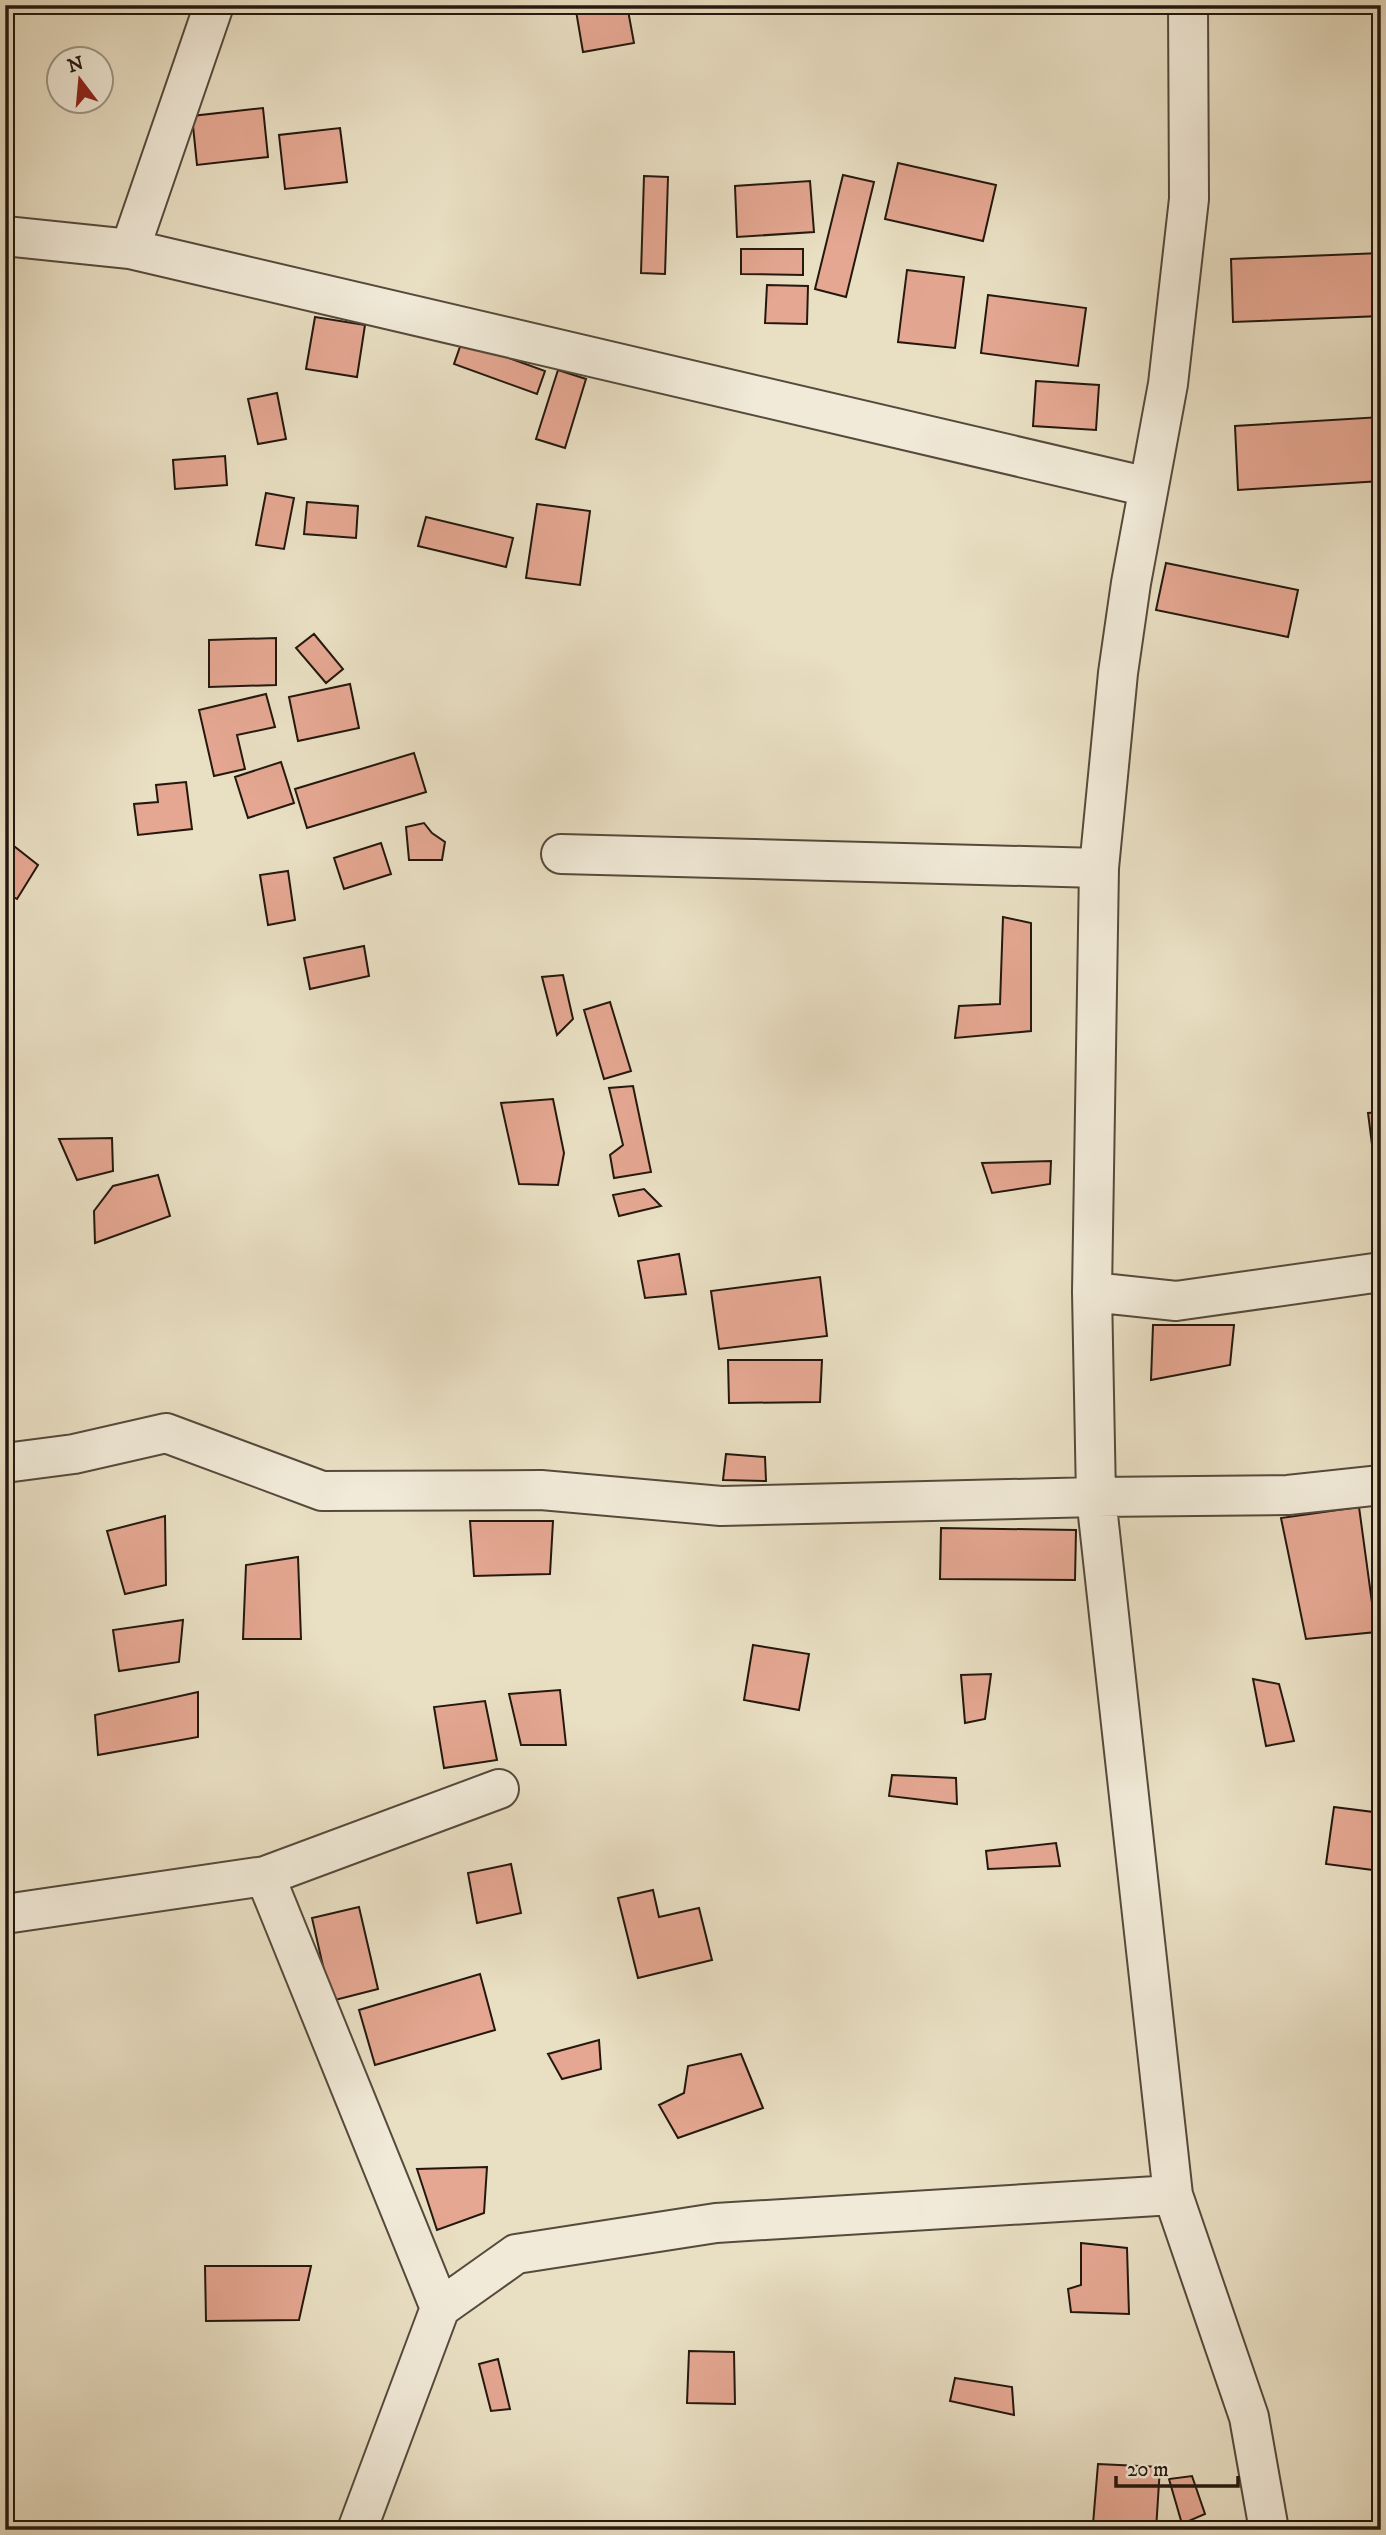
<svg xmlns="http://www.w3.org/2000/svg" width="1386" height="2535" viewBox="0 0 1386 2535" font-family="'IM FELL DW Pica',serif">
<rect width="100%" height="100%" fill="#e9dfc3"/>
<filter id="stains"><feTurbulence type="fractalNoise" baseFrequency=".00286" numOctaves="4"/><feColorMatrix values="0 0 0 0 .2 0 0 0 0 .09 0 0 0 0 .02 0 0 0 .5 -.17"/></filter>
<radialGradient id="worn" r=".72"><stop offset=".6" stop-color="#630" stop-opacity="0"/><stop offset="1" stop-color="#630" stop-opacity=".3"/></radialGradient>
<path fill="#e5a792" stroke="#24180e" stroke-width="2" d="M 575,5 L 627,5 L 634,43 L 583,52 Z
M 263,108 L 268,157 L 197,165 L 192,116 Z
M 340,128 L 347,182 L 285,189 L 279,135 Z
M 898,163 L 996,185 L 983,241 L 885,219 Z
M 843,175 L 874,182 L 846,297 L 815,289 Z
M 644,176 L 668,177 L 665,274 L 641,273 Z
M 810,181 L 814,232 L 737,237 L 735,186 Z
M 741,249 L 803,249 L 803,275 L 741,274 Z
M 1381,253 L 1381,316 L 1233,322 L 1231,259 Z
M 907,270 L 964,277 L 955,348 L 898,342 Z
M 767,285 L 808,286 L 807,324 L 765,323 Z
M 988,295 L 1086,308 L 1078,366 L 981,353 Z
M 315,317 L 365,325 L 357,377 L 306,369 Z
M 462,341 L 545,371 L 537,394 L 454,364 Z
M 558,370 L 586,379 L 565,448 L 536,439 Z
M 1036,381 L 1099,385 L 1096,430 L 1033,426 Z
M 277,393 L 286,439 L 258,444 L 248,399 Z
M 1381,417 L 1381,481 L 1238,490 L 1235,426 Z
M 225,456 L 227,485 L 175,489 L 173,460 Z
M 266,493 L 294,498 L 284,549 L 256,545 Z
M 307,502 L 358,506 L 356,538 L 304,534 Z
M 537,504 L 590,511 L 580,585 L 526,578 Z
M 426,517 L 513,538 L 506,567 L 418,546 Z
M 1166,563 L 1298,590 L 1288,637 L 1156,610 Z
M 314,634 L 343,669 L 326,683 L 296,648 Z
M 276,638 L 276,685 L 209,687 L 209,640 Z
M 350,684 L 359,728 L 298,741 L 289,697 Z
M 266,694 L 275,727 L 237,735 L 245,769 L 214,776 L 199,710 Z
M 414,753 L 426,792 L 307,828 L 295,789 Z
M 281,762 L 294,803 L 248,818 L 235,777 Z
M 186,782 L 192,829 L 138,835 L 134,804 L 158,802 L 156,785 Z
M 424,823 L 432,833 L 445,842 L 442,860 L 409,860 L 406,827 Z
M 5,839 L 38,865 L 17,899 L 5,892 Z
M 381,843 L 391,874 L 344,889 L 334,858 Z
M 288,871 L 295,920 L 268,925 L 260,875 Z
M 1003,917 L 1031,923 L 1031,1031 L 955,1038 L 959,1006 L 1000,1004 Z
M 364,946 L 369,976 L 310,989 L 304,958 Z
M 563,975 L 573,1019 L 557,1035 L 542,977 Z
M 610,1002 L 631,1071 L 604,1079 L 584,1010 Z
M 633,1086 L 651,1172 L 614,1178 L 610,1155 L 623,1145 L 609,1088 Z
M 553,1099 L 564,1153 L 558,1185 L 519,1184 L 501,1103 Z
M 1381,1112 L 1381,1175 L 1376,1176 L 1368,1113 Z
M 112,1138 L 113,1171 L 77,1180 L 59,1139 Z
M 1051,1161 L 1050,1184 L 992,1193 L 982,1163 Z
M 158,1175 L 170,1216 L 95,1243 L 94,1211 L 113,1186 Z
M 644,1189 L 661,1206 L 619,1216 L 613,1195 Z
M 679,1254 L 686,1294 L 645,1298 L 638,1261 Z
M 820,1277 L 827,1336 L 719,1349 L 711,1291 Z
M 1153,1325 L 1234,1325 L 1230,1365 L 1151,1380 Z
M 728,1360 L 822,1360 L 820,1402 L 729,1403 Z
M 726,1454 L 765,1457 L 766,1481 L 723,1480 Z
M 1359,1507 L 1376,1632 L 1306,1639 L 1281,1518 Z
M 165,1516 L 166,1585 L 125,1594 L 107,1531 Z
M 470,1521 L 553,1521 L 550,1574 L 474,1576 Z
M 941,1528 L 1076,1530 L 1075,1580 L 940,1579 Z
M 298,1557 L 301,1639 L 243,1639 L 246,1565 Z
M 183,1620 L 179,1662 L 119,1671 L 113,1630 Z
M 753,1645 L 809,1654 L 799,1710 L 744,1700 Z
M 991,1674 L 985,1719 L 965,1723 L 961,1675 Z
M 1253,1679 L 1279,1684 L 1294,1741 L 1266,1746 Z
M 560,1690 L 566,1745 L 521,1745 L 509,1694 Z
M 198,1692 L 198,1737 L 98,1755 L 95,1715 Z
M 485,1701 L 497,1760 L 444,1768 L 434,1707 Z
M 892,1775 L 956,1778 L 957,1804 L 889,1796 Z
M 1334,1807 L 1381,1813 L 1381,1871 L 1326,1864 Z
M 1056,1843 L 1060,1866 L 988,1869 L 986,1851 Z
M 511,1864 L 521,1913 L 477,1923 L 468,1873 Z
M 653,1890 L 659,1917 L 699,1908 L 712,1960 L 638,1978 L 618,1898 Z
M 359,1907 L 378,1989 L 331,2001 L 312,1918 Z
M 480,1974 L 495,2030 L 375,2065 L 359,2010 Z
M 599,2040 L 601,2069 L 562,2079 L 548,2054 Z
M 741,2054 L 763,2108 L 678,2138 L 659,2105 L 684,2093 L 688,2066 Z
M 487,2167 L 484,2213 L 437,2230 L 417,2169 Z
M 1081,2243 L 1127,2248 L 1129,2314 L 1071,2312 L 1068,2289 L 1081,2285 Z
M 205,2266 L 311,2266 L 299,2320 L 206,2321 Z
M 689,2351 L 734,2352 L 735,2404 L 687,2403 Z
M 498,2359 L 510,2409 L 491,2411 L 479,2364 Z
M 955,2378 L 1012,2387 L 1014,2415 L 950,2401 Z
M 1098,2464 L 1160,2467 L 1156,2530 L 1116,2530 L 1093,2524 Z
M 1192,2476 L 1205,2514 L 1182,2524 L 1169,2479 Z"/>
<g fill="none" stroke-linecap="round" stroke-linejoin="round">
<defs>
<path id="street" d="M 1188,5 L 1189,199 L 1168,384 L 1131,583 L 1118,673 L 1099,868 L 1092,1292 L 1096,1497 L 1173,2195 L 1249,2417 L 1269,2530
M 5,236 L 130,249 L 1148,487
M 130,249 L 214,5
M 561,854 L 1099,868
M 1092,1292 L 1176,1301 L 1381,1272
M 5,1463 L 74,1454 L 166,1433 L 322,1491 L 541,1490 L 721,1506 L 1096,1497 L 1288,1495 L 1381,1485
M 265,1876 L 440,2308
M 5,1914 L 265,1876 L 499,1789
M 357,2530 L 440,2308 L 516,2254 L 716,2223 L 1173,2195"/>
</defs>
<use href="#street" stroke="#554a3b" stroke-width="42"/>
<use href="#street" stroke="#f1ead8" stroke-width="38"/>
</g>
<rect width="1386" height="2535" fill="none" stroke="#e9dfc3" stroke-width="28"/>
<rect x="7" y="7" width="1372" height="2521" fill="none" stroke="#24180e" stroke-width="3.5"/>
<rect x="14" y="14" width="1358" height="2507" fill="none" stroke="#24180e" stroke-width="2"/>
<g transform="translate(80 80) rotate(344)"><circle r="33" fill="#f1ead8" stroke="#9f9687" stroke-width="2"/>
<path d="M0-5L12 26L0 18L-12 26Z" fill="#8f2418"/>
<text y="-10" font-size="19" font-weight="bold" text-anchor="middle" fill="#24180e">N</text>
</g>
<path d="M1116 2476v10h122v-10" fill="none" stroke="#24180e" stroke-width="3.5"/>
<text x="1127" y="2476" font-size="21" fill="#24180e" stroke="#f1ead8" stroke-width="5" paint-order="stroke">20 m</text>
<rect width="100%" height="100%" filter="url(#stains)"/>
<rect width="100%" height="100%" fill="url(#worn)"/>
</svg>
